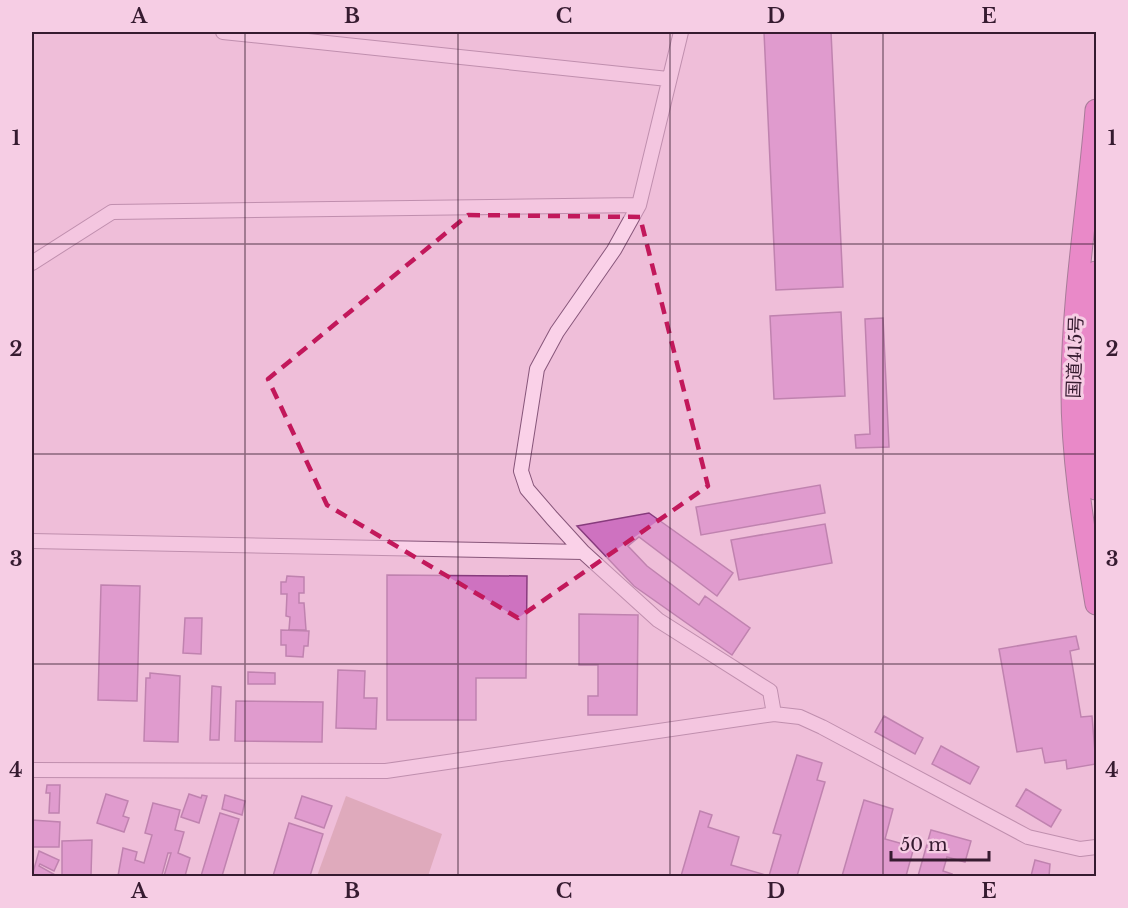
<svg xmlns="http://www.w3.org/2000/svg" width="1128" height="908" viewBox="0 0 1128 908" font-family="'Libre Baskerville','Noto Sans JP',serif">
<rect width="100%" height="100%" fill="#efbed9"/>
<path fill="#cd929a" d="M 346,796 L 442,834 L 428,876 L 317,876 Z"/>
<path fill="#ce72c0" stroke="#873b7d" stroke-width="1.5" d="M 764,32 L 831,32 L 843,287 L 776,290 Z
M 841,312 L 845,396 L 774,399 L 770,316 Z
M 883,318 L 889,447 L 856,448 L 855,435 L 870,434 L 865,319 Z
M 820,485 L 825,513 L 701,535 L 696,507 Z
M 649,513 L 733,573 L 717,596 L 639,537 L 628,546 L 647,566 L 699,605 L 705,596 L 750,628 L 732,655 L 634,586 L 577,526 Z
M 825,524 L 832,563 L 739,580 L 731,540 Z
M 387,575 L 527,576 L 526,678 L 476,678 L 476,720 L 387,720 Z
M 287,576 L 304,577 L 304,593 L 299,593 L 299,603 L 304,603 L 306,630 L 289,630 L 290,617 L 286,616 L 287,594 L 281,594 L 281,582 L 286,582 Z
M 101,585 L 140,586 L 137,701 L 98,700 Z
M 579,614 L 638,615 L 637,715 L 588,715 L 588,696 L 598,696 L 598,665 L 579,665 Z
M 185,618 L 202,618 L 201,654 L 183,653 Z
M 281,630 L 309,631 L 308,646 L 304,646 L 303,657 L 286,656 L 286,645 L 281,645 Z
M 1076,636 L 1079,649 L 1070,651 L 1081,717 L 1092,716 L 1096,764 L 1067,769 L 1066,760 L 1045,763 L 1042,748 L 1017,752 L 999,649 Z
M 338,670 L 365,671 L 364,698 L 377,698 L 376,729 L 336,728 Z
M 248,672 L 275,673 L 275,684 L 248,684 Z
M 150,673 L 180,676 L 178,742 L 144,741 L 146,678 L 150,678 Z
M 212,686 L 221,687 L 219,740 L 210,740 Z
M 236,701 L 323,702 L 322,742 L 235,741 Z
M 884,716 L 923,738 L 915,754 L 875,732 Z
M 941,746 L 979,767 L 970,784 L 932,764 Z
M 797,755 L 822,763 L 817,780 L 825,782 L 797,876 L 681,876 L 700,811 L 712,815 L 708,827 L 739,837 L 731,865 L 769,876 L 781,835 L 773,833 Z
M 47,785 L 60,785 L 59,813 L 49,813 L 50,793 L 46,793 Z
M 1026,789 L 1061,810 L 1051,827 L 1016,806 Z
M 106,794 L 128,801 L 123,816 L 129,818 L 124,832 L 97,823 Z
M 189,794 L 201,798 L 202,795 L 207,796 L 199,823 L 181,817 Z
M 225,795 L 245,801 L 242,815 L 222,809 Z
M 302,796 L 332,806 L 324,828 L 295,818 Z
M 864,800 L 893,809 L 885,839 L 914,847 L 906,876 L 842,876 Z
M 153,803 L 180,810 L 175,830 L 184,832 L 178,853 L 190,858 L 185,876 L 164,876 L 171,853 L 168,853 L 162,875 L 118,876 L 123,848 L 137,852 L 135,860 L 144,863 L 152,835 L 145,833 Z
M 220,813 L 239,819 L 222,876 L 201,876 Z
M 32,820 L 60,822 L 59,847 L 32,847 Z
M 289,823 L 323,834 L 310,876 L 273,876 Z
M 931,830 L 971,841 L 965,862 L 947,857 L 943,871 L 952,874 L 951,876 L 918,876 Z
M 92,840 L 91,876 L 62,876 L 62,841 Z
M 39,851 L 59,860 L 54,871 L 40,864 L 39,866 L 57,876 L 32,876 Z
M 1035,860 L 1050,864 L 1049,876 L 1031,876 Z"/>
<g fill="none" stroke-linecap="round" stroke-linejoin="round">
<defs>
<path id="minor" d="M 223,32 L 668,79
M 681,32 L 639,205 L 614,250 L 557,332 L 537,369 L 521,471 L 527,489 L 552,518 L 583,552 L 658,620 L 770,691 L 774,714
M 32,263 L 112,212 L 639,205
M 32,541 L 583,552
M 32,770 L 386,771 L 774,714 L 800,717 L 822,727 L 1028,837 L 1080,849 L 1096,847"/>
<path id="highway" d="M 1096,110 C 1089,200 1073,291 1072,382 C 1071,456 1084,531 1096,604
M 1096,272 L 1088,368 L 1096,489"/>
</defs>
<use href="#minor" stroke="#87567a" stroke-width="16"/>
<use href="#highway" stroke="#542b4c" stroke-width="23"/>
<use href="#minor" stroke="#fad1e8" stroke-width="14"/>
<use href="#highway" stroke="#e24ab4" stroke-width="21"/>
</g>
<path d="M0 0H1128V908H0ZM 468,215 L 640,217 L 708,486 L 518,618 L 327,505 L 268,379 Z" fill="#efbed9" fill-opacity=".55" fill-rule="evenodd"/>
<path fill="none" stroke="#c2185b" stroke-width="4.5" stroke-dasharray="12 8" stroke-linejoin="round" d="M 468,215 L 640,217 L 708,486 L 518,618 L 327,505 L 268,379 Z"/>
<path fill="none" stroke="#361b30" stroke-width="1.5" stroke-opacity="0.55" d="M 245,32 L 245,876M 458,32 L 458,876M 670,32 L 670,876M 883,32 L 883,876M 32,244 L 1096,244M 32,454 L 1096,454M 32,664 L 1096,664"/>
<g text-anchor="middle" stroke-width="6" stroke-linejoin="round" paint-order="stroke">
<g font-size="18" fill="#361b30" stroke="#f6cde4">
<text transform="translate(1075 357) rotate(-88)" y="6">国道415号</text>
</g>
</g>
<rect width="1128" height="908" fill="none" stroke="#f6cde4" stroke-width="66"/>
<path d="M891 851v9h98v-9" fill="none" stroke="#361b30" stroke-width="3"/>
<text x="900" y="851" font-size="18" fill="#361b30" stroke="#f6cde4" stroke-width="4.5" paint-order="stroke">50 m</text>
<rect x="33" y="33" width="1062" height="842" fill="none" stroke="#361b30" stroke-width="2"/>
<g font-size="20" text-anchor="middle" font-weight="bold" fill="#361b30">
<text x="139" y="23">A</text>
<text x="352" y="23">B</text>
<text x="564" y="23">C</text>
<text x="776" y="23">D</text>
<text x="989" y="23">E</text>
<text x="16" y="145">1</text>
<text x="1112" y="145">1</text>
<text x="16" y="356">2</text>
<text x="1112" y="356">2</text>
<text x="16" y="566">3</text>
<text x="1112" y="566">3</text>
<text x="16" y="777">4</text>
<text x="1112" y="777">4</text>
<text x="139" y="898">A</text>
<text x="352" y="898">B</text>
<text x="564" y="898">C</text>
<text x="776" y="898">D</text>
<text x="989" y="898">E</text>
</g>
</svg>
